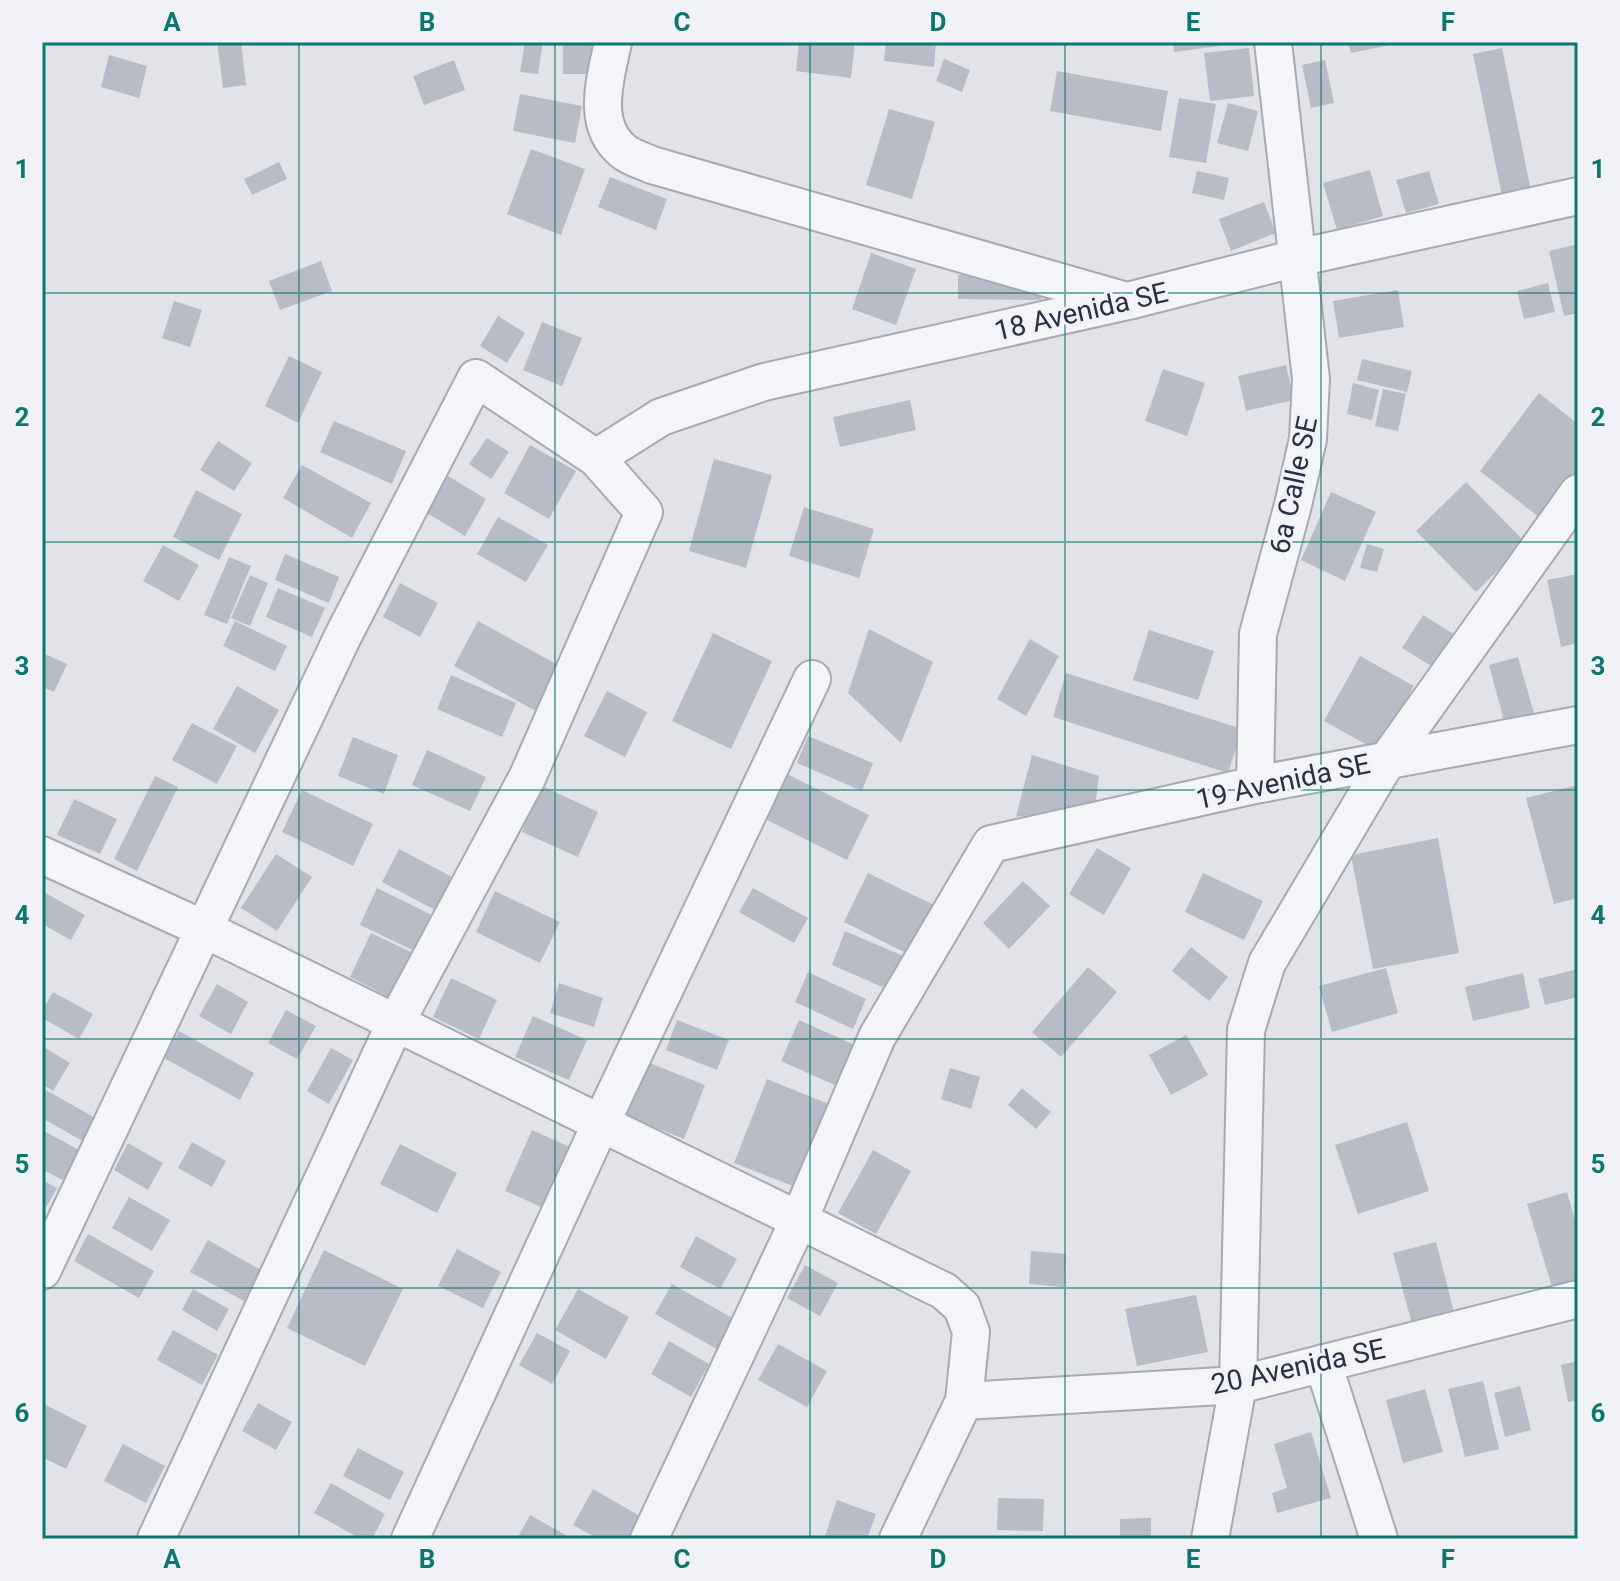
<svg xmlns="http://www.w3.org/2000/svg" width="1620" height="1581" viewBox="0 0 1620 1581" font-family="Roboto,sans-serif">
<rect width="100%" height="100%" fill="#e1e3e9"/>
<path fill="#b8bcc6" d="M 217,42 L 241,42 L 246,85 L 223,88 Z
M 525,42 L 543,42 L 538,74 L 520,72 Z
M 563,42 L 594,42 L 593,74 L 563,74 Z
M 799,42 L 855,42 L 851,78 L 796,71 Z
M 886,42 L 936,42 L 934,67 L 884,61 Z
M 1173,42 L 1234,42 L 1234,44 L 1174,52 Z
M 1348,42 L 1399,42 L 1399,43 L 1351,53 Z
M 1249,48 L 1254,96 L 1210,101 L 1204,53 Z
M 1502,48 L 1531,191 L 1502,196 L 1473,54 Z
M 109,55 L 147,66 L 139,98 L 101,87 Z
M 944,59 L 970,70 L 962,92 L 936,81 Z
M 454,60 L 465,90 L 424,105 L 413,76 Z
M 1325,60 L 1334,103 L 1311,108 L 1302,65 Z
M 1057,71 L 1168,91 L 1161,131 L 1050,111 Z
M 520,94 L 582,106 L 575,143 L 513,131 Z
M 1179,98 L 1216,104 L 1206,163 L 1169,157 Z
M 1228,103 L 1258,111 L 1248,151 L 1217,143 Z
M 889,109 L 935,122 L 912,199 L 866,185 Z
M 531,149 L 585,169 L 561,235 L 507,214 Z
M 279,162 L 287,179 L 252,195 L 244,179 Z
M 1370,170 L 1383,216 L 1337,230 L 1323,183 Z
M 1197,171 L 1229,178 L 1224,200 L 1192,193 Z
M 1429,171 L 1439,204 L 1406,213 L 1396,180 Z
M 610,177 L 667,199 L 656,230 L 598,207 Z
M 1264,202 L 1276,233 L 1231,251 L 1219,219 Z
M 1578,244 L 1578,313 L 1564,316 L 1549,251 Z
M 871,253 L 916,269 L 896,325 L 852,309 Z
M 321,261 L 332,291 L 280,310 L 269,281 Z
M 958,275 L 1040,277 L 1041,300 L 958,299 Z
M 1548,283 L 1555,312 L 1524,319 L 1517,291 Z
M 1398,290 L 1404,327 L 1339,338 L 1333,301 Z
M 174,301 L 202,310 L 190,347 L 162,338 Z
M 498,316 L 525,333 L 507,363 L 480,346 Z
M 542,322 L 582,338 L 562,386 L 523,370 Z
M 289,356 L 322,372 L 298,423 L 265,406 Z
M 1362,359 L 1412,371 L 1407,392 L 1357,380 Z
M 1286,365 L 1294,400 L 1246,411 L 1238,376 Z
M 1163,369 L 1205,383 L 1187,436 L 1145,421 Z
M 1353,383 L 1379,390 L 1372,420 L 1347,414 Z
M 1383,389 L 1406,394 L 1398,431 L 1375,426 Z
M 1539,393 L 1578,424 L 1578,479 L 1545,522 L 1480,471 Z
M 910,400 L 916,430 L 840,447 L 833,417 Z
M 334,421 L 406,451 L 392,484 L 320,452 Z
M 487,438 L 509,452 L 491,479 L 469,464 Z
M 218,441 L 252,463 L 234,491 L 200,470 Z
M 530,445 L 576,471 L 549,519 L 504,493 Z
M 714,459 L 772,475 L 746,568 L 689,551 Z
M 302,465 L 371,503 L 352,538 L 283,498 Z
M 448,476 L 486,499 L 465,536 L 427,513 Z
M 1466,482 L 1526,543 L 1476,592 L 1416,531 Z
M 196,490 L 242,514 L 219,560 L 173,537 Z
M 1331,492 L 1376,512 L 1345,581 L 1301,560 Z
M 804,507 L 874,529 L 859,578 L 789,556 Z
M 498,517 L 548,545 L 526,582 L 477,554 Z
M 1367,544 L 1384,549 L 1377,572 L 1360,568 Z
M 163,545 L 199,565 L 179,601 L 143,581 Z
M 285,554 L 339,577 L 329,603 L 275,580 Z
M 229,557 L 251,566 L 227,624 L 204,615 Z
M 1578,574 L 1578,643 L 1561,647 L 1547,580 Z
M 250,575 L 268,583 L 250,626 L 231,618 Z
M 400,583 L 438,603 L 420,637 L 383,617 Z
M 278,588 L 325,608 L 312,637 L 266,617 Z
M 1423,615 L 1457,636 L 1436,669 L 1402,648 Z
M 235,621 L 287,646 L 275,671 L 223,646 Z
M 478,621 L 560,666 L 536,711 L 454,666 Z
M 869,629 L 933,662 L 901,743 L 848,693 Z
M 1149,630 L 1214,651 L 1198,700 L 1133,680 Z
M 713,633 L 772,661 L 731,749 L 672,721 Z
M 1030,639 L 1059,656 L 1026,716 L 997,699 Z
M 45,654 L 67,664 L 54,692 L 42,687 L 42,660 Z
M 1360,656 L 1414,686 L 1378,751 L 1324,721 Z
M 1518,657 L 1537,724 L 1507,732 L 1489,665 Z
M 1066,673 L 1242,729 L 1228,773 L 1053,717 Z
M 451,675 L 516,703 L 502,737 L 437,709 Z
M 237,686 L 279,710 L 255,753 L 213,729 Z
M 607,691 L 647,712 L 625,757 L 584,736 Z
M 192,723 L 237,746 L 217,784 L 172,760 Z
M 808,736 L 873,763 L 862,791 L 797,763 Z
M 353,737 L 398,755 L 384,794 L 338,776 Z
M 427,750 L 486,777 L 470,811 L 412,785 Z
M 1032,755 L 1099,776 L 1095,806 L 1016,817 Z
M 787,774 L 869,815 L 847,860 L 765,819 Z
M 155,776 L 178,787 L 137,871 L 114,859 Z
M 1578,785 L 1578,898 L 1554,904 L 1526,798 Z
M 542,786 L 598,812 L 578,857 L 522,832 Z
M 302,790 L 373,824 L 353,866 L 282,832 Z
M 74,799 L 117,819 L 100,854 L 57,835 Z
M 1438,838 L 1459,953 L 1373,969 L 1351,855 Z
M 1097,848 L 1131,868 L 1104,915 L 1069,894 Z
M 399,849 L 454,878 L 437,911 L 382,882 Z
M 276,854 L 312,877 L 277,931 L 241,908 Z
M 868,873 L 938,907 L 914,957 L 844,922 Z
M 1203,873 L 1263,901 L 1244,940 L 1185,912 Z
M 1023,881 L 1050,906 L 1009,949 L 983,923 Z
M 377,888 L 436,917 L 419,953 L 360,925 Z
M 753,888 L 808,918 L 794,943 L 739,912 Z
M 42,891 L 85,915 L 71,940 L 42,924 Z
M 495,891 L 560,922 L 540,963 L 476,932 Z
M 845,931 L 908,958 L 894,992 L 832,965 Z
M 371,933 L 411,952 L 389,997 L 350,977 Z
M 1191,947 L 1228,977 L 1209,1001 L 1172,971 Z
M 1088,967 L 1117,992 L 1061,1057 L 1032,1032 Z
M 1386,968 L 1398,1013 L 1332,1032 L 1319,986 Z
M 1578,969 L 1578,997 L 1545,1005 L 1538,979 Z
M 808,972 L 866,999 L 853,1029 L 795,1002 Z
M 1523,973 L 1530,1008 L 1473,1021 L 1465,987 Z
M 451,978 L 497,1000 L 479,1039 L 433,1017 Z
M 559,983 L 603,998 L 594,1027 L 550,1013 Z
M 217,984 L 248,1002 L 231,1034 L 199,1016 Z
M 53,992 L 93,1014 L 79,1039 L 42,1018 L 42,1011 Z
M 286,1010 L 316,1026 L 297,1059 L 268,1043 Z
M 533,1016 L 587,1040 L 569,1080 L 515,1057 Z
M 677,1020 L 729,1040 L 717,1070 L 666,1050 Z
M 799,1020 L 857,1046 L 839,1087 L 781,1061 Z
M 179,1031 L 254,1073 L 240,1100 L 164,1058 Z
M 1186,1035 L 1208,1075 L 1171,1095 L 1149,1055 Z
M 42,1046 L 70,1063 L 53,1091 L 42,1084 Z
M 331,1048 L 353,1060 L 329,1104 L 307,1091 Z
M 647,1062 L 705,1085 L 684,1139 L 626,1116 Z
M 950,1068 L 980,1077 L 971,1109 L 941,1099 Z
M 767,1079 L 831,1105 L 798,1188 L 734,1163 Z
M 42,1088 L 99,1120 L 86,1143 L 42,1118 Z
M 1022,1088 L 1051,1112 L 1036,1129 L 1008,1105 Z
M 1407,1122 L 1429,1191 L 1358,1214 L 1335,1145 Z
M 42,1130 L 81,1151 L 64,1181 L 42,1169 Z
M 532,1130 L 570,1147 L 544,1208 L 505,1191 Z
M 192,1142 L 226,1161 L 212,1187 L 178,1168 Z
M 128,1143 L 163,1163 L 148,1190 L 114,1170 Z
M 400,1144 L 457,1173 L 437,1213 L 380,1184 Z
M 873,1150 L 911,1171 L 876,1234 L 838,1213 Z
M 42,1180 L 57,1188 L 42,1215 Z
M 1567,1192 L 1578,1231 L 1578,1280 L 1552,1287 L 1527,1204 Z
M 129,1197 L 170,1220 L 152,1251 L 112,1228 Z
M 88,1234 L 154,1271 L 139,1298 L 74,1261 Z
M 696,1236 L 737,1259 L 720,1289 L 680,1267 Z
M 208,1240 L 261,1270 L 244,1301 L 190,1272 Z
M 1436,1242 L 1455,1316 L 1413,1328 L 1393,1253 Z
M 457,1249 L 501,1272 L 483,1308 L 438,1286 Z
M 324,1250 L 403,1289 L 365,1366 L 287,1328 Z
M 1031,1251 L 1066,1254 L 1064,1287 L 1029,1284 Z
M 805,1265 L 838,1283 L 820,1316 L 787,1298 Z
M 672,1284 L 736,1320 L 720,1351 L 655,1314 Z
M 193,1289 L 229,1309 L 217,1331 L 182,1310 Z
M 578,1289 L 629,1317 L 606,1359 L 555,1330 Z
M 1196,1295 L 1208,1352 L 1137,1366 L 1125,1309 Z
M 173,1330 L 218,1355 L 202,1385 L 157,1360 Z
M 537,1333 L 570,1351 L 552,1384 L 519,1365 Z
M 669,1341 L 709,1364 L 691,1397 L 651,1374 Z
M 778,1344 L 827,1371 L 807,1407 L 758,1380 Z
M 1578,1361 L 1578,1400 L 1568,1402 L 1561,1365 Z
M 1483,1381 L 1499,1449 L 1465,1457 L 1448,1389 Z
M 1520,1386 L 1531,1430 L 1505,1437 L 1494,1393 Z
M 1425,1389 L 1443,1452 L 1403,1463 L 1386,1400 Z
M 42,1403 L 87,1426 L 66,1469 L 42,1457 Z
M 258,1403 L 292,1422 L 276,1450 L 242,1431 Z
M 1311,1432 L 1331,1498 L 1277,1513 L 1272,1493 L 1287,1488 L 1274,1444 Z
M 123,1444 L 165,1466 L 146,1503 L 104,1481 Z
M 358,1448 L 404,1472 L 390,1500 L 343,1476 Z
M 331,1483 L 385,1514 L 372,1539 L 361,1539 L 314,1513 Z
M 593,1489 L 647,1520 L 637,1539 L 598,1539 L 573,1525 Z
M 998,1498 L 1044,1499 L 1043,1531 L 997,1530 Z
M 837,1500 L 876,1514 L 867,1539 L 824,1539 Z
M 530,1515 L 573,1539 L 517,1539 Z
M 1151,1518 L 1151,1539 L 1120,1539 L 1120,1519 Z"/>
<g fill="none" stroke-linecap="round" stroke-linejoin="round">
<defs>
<path id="minor" d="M 613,42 C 606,77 590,124 623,151 C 630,157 643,161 652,165 L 1123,300
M 596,458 L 661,417 L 764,382 L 1128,301 L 1297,258 L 1578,196
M 1255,785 L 1258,634 L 1293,505 L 1308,439 L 1311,379 L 1273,42
M 42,855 L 206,930 L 944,1291 L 962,1307 L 971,1332 L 964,1401 L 898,1539
M 42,1271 L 343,636 L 476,378 L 596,458 L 644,512 L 527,778 L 395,1024 L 156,1539
M 1323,1363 L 1379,1539
M 964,1401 L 1238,1385 L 1578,1299
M 410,1539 L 601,1123 L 812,679
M 649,1539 L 798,1222 L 877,1037 L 991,844 L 1255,785 L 1578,725
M 1210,1539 L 1238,1385 L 1246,1030 L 1267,963 L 1388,759 L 1578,493"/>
</defs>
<use href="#minor" stroke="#a6aab3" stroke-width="40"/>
<use href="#minor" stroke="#f4f5f8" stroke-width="36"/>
</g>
<path fill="none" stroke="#0f766e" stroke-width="2" stroke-opacity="0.55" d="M 299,42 L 299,1539M 555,42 L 555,1539M 810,42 L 810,1539M 1065,42 L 1065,1539M 1321,42 L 1321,1539M 42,293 L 1578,293M 42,542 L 1578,542M 42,790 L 1578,790M 42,1039 L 1578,1039M 42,1288 L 1578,1288"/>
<g text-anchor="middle" stroke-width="6" stroke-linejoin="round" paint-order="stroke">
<g font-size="28" fill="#2a3041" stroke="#f0f2f7">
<text transform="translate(1081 311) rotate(-13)" y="10">18 Avenida SE</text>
<text transform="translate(1293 485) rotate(-78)" y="10">6a Calle SE</text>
<text transform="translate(1283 781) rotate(-12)" y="10">19 Avenida SE</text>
<text transform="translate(1298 1366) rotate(-12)" y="10">20 Avenida SE</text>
</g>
</g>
<rect width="1620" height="1581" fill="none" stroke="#f0f2f7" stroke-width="88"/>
<rect x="44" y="44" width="1532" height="1493" fill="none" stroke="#0f766e" stroke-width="3"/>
<g font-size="26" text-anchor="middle" font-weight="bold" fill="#0f766e">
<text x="172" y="31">A</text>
<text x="427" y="31">B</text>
<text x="682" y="31">C</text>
<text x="938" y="31">D</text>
<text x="1193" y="31">E</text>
<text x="1448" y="31">F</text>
<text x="22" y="178">1</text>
<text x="1598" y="178">1</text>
<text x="22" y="426">2</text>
<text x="1598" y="426">2</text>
<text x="22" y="675">3</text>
<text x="1598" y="675">3</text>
<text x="22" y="924">4</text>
<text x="1598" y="924">4</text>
<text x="22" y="1173">5</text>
<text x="1598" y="1173">5</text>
<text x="22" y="1422">6</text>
<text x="1598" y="1422">6</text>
<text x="172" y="1568">A</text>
<text x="427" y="1568">B</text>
<text x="682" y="1568">C</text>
<text x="938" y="1568">D</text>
<text x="1193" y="1568">E</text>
<text x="1448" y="1568">F</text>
</g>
</svg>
